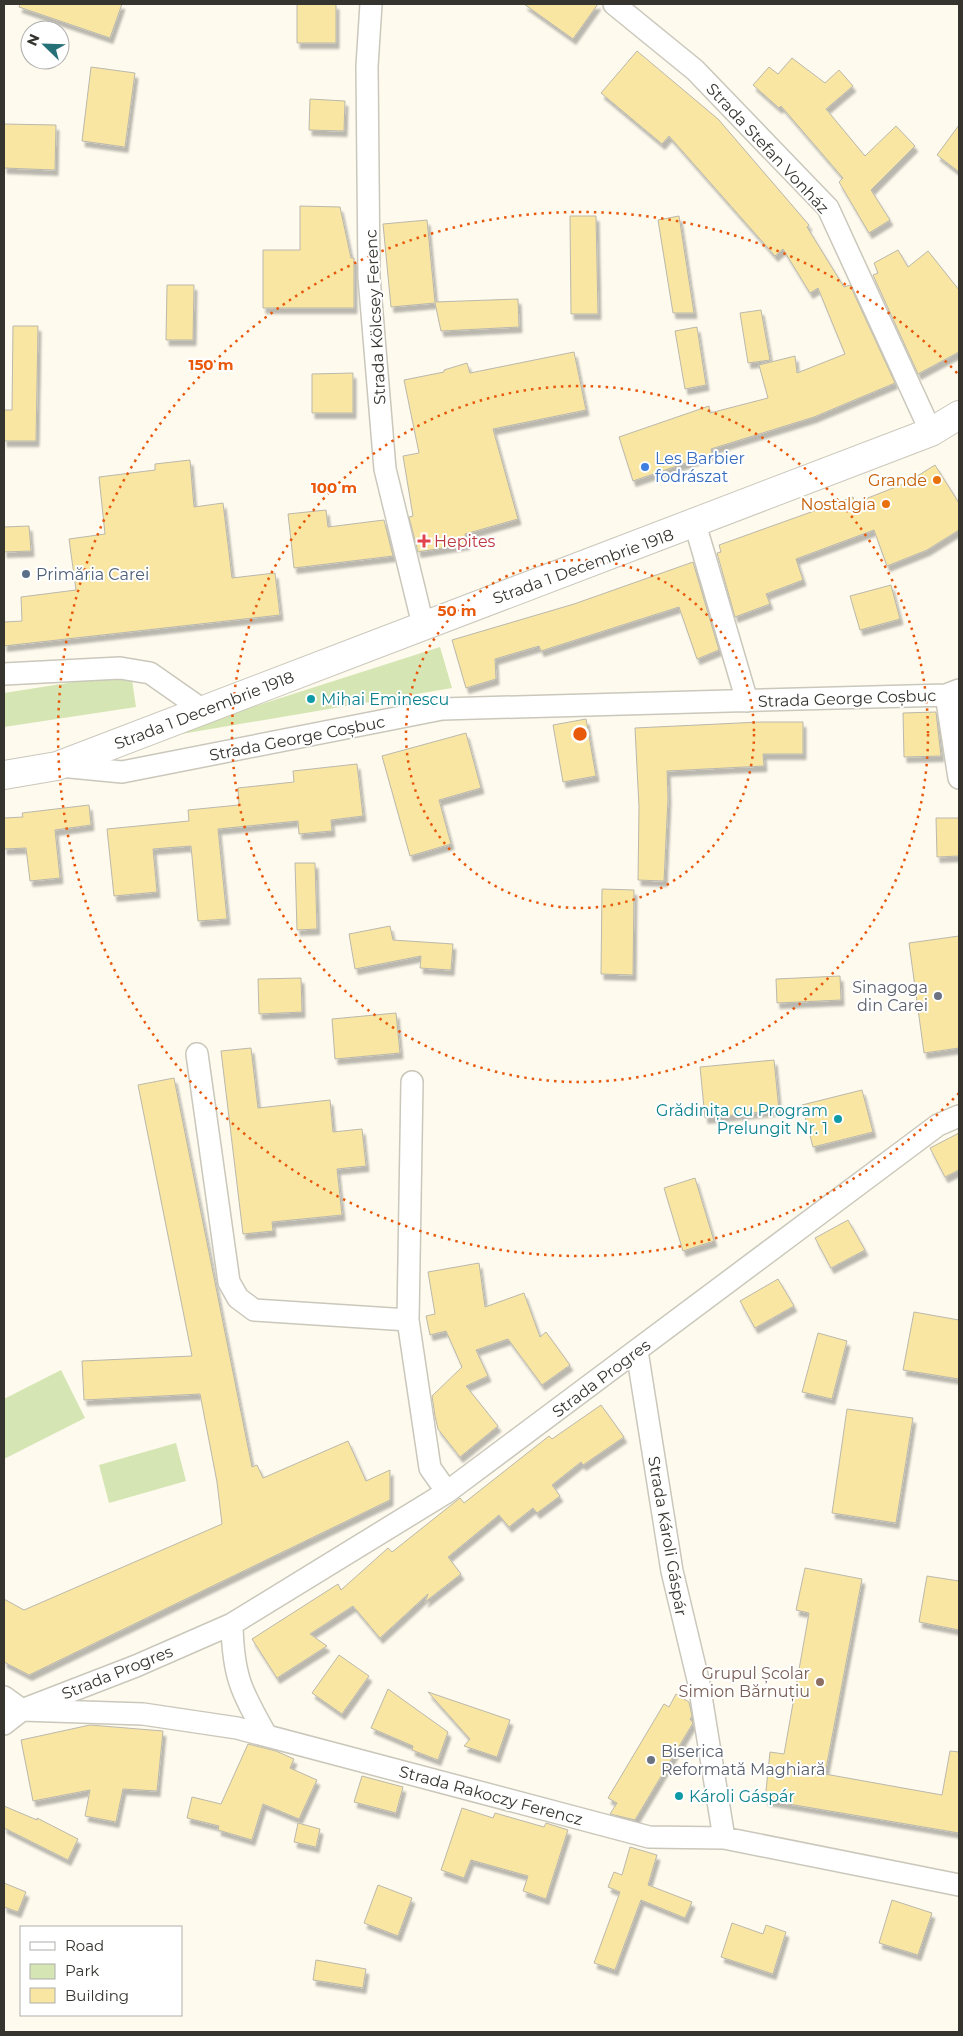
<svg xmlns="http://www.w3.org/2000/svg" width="963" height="2036" viewBox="0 0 963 2036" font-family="Montserrat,sans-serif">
<defs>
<filter id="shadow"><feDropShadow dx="3" dy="5.5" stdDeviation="1" flood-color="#0004"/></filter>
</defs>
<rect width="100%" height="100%" fill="#fefaee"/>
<path fill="#d5e5b3" d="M 440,647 L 452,688 L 152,739 Z
M 131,673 L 136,707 L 4,727 L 4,693 Z
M 61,1370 L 85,1418 L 4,1459 L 4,1399 Z
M 176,1443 L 186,1481 L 109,1503 L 99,1465 Z"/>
<path fill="#f8e6a2" stroke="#bbb8ac" filter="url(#shadow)" d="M 20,4 L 122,4 L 110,38 L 19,7 Z
M 297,4 L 336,4 L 336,43 L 297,43 Z
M 524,4 L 598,4 L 573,39 Z
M 637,51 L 718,119 L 809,225 L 807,227 L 844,287 L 850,285 L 895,383 L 814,417 L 711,449 L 712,454 L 633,481 L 619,437 L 709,406 L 710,413 L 768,398 L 759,365 L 795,356 L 797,373 L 845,354 L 818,288 L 810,293 L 783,249 L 775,256 L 669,136 L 662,144 L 601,93 Z
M 792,58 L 825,83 L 839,70 L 853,86 L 826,109 L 865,156 L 896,126 L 915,146 L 871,190 L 890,220 L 869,233 L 839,182 L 843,178 L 781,106 L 779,108 L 753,85 L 769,67 L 778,74 Z
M 91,67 L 135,73 L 125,147 L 82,141 Z
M 310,99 L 345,101 L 344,131 L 309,130 Z
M 4,124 L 56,125 L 55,170 L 4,168 Z
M 959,125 L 959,172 L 937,155 Z
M 300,206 L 340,207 L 351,258 L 354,258 L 354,308 L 263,308 L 263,250 L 300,250 Z
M 570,216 L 596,216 L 598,314 L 571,314 Z
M 679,216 L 694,313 L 673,313 L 658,220 Z
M 427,220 L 435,302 L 518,299 L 519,327 L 441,331 L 435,303 L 391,307 L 383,224 Z
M 898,250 L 908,267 L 928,251 L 959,290 L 959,352 L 918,374 L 873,275 L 878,273 L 874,263 Z
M 167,285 L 194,285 L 193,340 L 166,340 Z
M 761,310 L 770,360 L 748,363 L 740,313 Z
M 13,326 L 38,326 L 36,441 L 4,441 L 4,410 L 12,410 Z
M 697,327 L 706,385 L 685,389 L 675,331 Z
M 574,352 L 586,410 L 493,429 L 518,519 L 465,534 L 467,544 L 418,552 L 409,517 L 413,516 L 403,456 L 419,453 L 404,380 L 444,372 L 444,370 L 467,363 L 470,373 Z
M 353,373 L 353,413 L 312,413 L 312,374 Z
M 190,460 L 194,507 L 223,503 L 232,578 L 275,573 L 280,615 L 4,646 L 4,622 L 22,621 L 21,597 L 76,590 L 69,539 L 105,534 L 99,477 L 155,470 L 155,464 Z
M 935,465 L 959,503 L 959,530 L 927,550 L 887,566 L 874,530 L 796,559 L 803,580 L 766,594 L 770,604 L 735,617 L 717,553 L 721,552 L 719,545 L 853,497 L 855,503 L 906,483 Z
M 326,510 L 328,527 L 384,520 L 393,556 L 294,568 L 288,514 Z
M 29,526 L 31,551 L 4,552 L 4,527 Z
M 693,562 L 719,650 L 697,659 L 679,607 L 541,651 L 539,646 L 495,659 L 496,679 L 466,688 L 452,640 L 574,604 Z
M 891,585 L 900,619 L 860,630 L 850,596 Z
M 936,712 L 941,756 L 904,757 L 903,713 Z
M 586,719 L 596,776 L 563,782 L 553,725 Z
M 760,722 L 803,722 L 803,754 L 763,754 L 764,766 L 667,771 L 668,798 L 664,881 L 638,880 L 639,807 L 635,728 Z
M 466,733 L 481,788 L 439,800 L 451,844 L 410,856 L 382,756 Z
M 357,764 L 363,816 L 331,820 L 332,831 L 299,834 L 298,821 L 218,829 L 227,919 L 198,921 L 191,846 L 153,849 L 157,892 L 114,896 L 107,829 L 189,821 L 188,810 L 239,805 L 238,788 L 294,782 L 293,771 Z
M 89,805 L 91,825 L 55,830 L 60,878 L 30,881 L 26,848 L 4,849 L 4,818 L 23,817 L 22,813 Z
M 936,818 L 959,818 L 959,856 L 937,857 Z
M 295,863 L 315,863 L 317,929 L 297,930 Z
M 602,889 L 634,890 L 633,975 L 601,974 Z
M 390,926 L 393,940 L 453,944 L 451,970 L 420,968 L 421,956 L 355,969 L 349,934 Z
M 959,936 L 959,1048 L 924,1053 L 909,943 Z
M 840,976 L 841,1000 L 777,1003 L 776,979 Z
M 301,978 L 302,1012 L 259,1014 L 258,979 Z
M 396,1013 L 400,1053 L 335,1059 L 332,1019 Z
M 251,1048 L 258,1108 L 330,1100 L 333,1132 L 362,1129 L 366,1166 L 337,1169 L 342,1215 L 272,1222 L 273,1231 L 243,1234 L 221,1051 Z
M 774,1060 L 779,1110 L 705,1118 L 700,1067 Z
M 174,1078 L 252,1467 L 257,1465 L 263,1478 L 348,1441 L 366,1481 L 390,1470 L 390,1500 L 29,1675 L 4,1662 L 4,1599 L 24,1610 L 222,1524 L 217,1482 L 200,1394 L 84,1400 L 82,1361 L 192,1356 L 138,1085 Z
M 862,1090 L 873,1132 L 813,1147 L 802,1105 Z
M 959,1133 L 959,1170 L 945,1177 L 930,1148 Z
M 695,1178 L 714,1241 L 683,1251 L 664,1188 Z
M 848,1220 L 865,1250 L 831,1268 L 815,1238 Z
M 479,1263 L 485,1307 L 524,1293 L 540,1337 L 546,1332 L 570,1365 L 542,1385 L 508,1339 L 476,1350 L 488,1376 L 466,1386 L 498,1426 L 460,1457 L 438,1429 L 435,1416 L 432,1396 L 462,1367 L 446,1331 L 430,1335 L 426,1316 L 435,1314 L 428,1272 Z
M 778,1279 L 794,1306 L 755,1328 L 740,1301 Z
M 914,1312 L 959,1320 L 959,1379 L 903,1370 Z
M 818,1333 L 847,1341 L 832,1399 L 802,1392 Z
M 601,1405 L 624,1437 L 583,1465 L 581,1462 L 552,1485 L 560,1496 L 537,1513 L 533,1508 L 509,1527 L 499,1515 L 448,1557 L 461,1574 L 425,1602 L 428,1594 L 380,1638 L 353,1606 L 310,1634 L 327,1646 L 277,1678 L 252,1639 L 338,1584 L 341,1590 L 388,1548 L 392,1552 L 460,1498 L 464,1503 L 549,1436 L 552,1439 Z
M 847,1409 L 913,1418 L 896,1523 L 832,1513 Z
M 805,1568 L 862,1579 L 825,1774 L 942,1795 L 950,1751 L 959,1752 L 959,1833 L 765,1800 L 770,1752 L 784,1754 L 809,1613 L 796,1610 Z
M 927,1576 L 959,1581 L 959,1630 L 919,1622 Z
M 339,1655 L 369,1676 L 342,1714 L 312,1693 Z
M 388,1689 L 448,1732 L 438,1760 L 412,1750 L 413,1746 L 371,1728 Z
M 428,1692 L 510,1720 L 497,1757 L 464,1746 L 470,1739 Z
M 676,1694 L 689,1702 L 692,1716 L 690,1719 L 693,1723 L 635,1820 L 610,1814 L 617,1803 L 608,1798 L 664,1704 L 669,1707 Z
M 90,1725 L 163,1731 L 157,1791 L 123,1789 L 116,1822 L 85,1816 L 90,1790 L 33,1801 L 21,1740 Z
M 248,1744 L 276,1751 L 294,1759 L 290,1768 L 317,1780 L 299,1819 L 263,1804 L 252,1840 L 218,1830 L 219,1826 L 187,1818 L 192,1797 L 221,1804 Z
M 362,1776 L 403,1787 L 396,1813 L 354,1802 Z
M 4,1806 L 37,1820 L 37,1818 L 78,1839 L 68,1860 L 4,1828 Z
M 462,1808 L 493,1818 L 495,1813 L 544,1827 L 546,1823 L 568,1830 L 546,1899 L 523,1891 L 528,1876 L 471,1860 L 464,1878 L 441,1870 Z
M 298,1823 L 320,1829 L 316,1847 L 294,1842 Z
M 630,1847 L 657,1855 L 648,1885 L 692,1902 L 685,1918 L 641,1900 L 615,1970 L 594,1963 L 620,1892 L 608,1887 L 614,1872 L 622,1875 Z
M 4,1883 L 26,1892 L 18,1912 L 4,1907 Z
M 378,1885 L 412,1898 L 398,1936 L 364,1923 Z
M 892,1900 L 932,1913 L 918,1955 L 879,1943 Z
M 732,1923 L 763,1934 L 766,1925 L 786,1932 L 773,1974 L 721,1957 Z
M 316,1960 L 366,1969 L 363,1988 L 313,1980 Z"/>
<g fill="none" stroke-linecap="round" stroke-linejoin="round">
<defs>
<path id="street" d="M 371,4 L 367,66 L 369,277 L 385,469 L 423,625
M 614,4 L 695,70 L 828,208 L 931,432
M 695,524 L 747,701
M 4,674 L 120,668 L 150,673 L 203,710
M 959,696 L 946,695 L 959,778
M 60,766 L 122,772 L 442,709 L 946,695 L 959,690
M 197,1054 L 229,1282 L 238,1298 L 254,1310 L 408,1320
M 412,1082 L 408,1320 L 430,1468 L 447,1492
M 637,1351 L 672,1571 L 699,1684 L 724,1838
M 232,1624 C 233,1676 241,1691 266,1735
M 4,1697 L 22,1710 L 136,1666 L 232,1624 L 447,1492 L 938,1125 L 959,1116
M 4,1724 L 22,1710 L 143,1714 L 237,1728 L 649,1837 L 724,1838 L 959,1885"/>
<path id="primary" d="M 4,775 L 57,766 C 349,655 641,545 931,432 L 959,415"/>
</defs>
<use href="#street" stroke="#cac7bb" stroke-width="24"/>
<use href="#primary" stroke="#cac7bb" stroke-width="30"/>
<use href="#street" stroke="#fff" stroke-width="21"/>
<use href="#primary" stroke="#fff" stroke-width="28"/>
</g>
<g fill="none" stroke="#e8590c" stroke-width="2.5" stroke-dasharray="2.5 5">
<circle cx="580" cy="734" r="174"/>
<circle cx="580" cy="734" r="348"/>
<path d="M959 1093A522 522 0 1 1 959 375"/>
</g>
<circle fill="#3f7fe0" stroke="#fff" stroke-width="2" cx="645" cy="467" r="5"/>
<g fill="#e8710a" stroke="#fff" stroke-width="2">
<circle cx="937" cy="480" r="5"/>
<circle cx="886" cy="504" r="5"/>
</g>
<path fill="#e0444e" stroke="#fff" stroke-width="2" d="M421.5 533.5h5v5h5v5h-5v5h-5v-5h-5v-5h5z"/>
<circle fill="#5c6f8a" stroke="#fff" stroke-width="2" cx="26" cy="574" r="5"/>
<g fill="#0f9aa8" stroke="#fff" stroke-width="2">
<circle cx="311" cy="699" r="5"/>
<circle cx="838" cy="1119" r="5"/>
<circle cx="679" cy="1796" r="5"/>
</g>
<g fill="#6b7280" stroke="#fff" stroke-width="2">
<circle cx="938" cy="996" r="5"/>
<circle cx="651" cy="1760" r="5"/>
</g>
<circle fill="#8d6e63" stroke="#fff" stroke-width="2" cx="820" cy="1682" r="5"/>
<g text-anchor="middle" stroke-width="4" stroke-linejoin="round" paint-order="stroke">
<g font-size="16" fill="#35342f" stroke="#fff">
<text transform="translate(768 148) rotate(47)" y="6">Strada Stefan Vonház</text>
<text transform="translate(375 317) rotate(-93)" y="6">Strada Kölcsey Ferenc</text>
<text transform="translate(583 566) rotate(-20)" y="6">Strada 1 Decembrie 1918</text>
<text transform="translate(847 698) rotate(-2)" y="6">Strada George Coșbuc</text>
<text transform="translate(204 710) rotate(-21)" y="6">Strada 1 Decembrie 1918</text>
<text transform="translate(297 738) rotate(-11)" y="6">Strada George Coșbuc</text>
<text transform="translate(601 1378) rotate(-37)" y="6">Strada Progres</text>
<text transform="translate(668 1536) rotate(80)" y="6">Strada Károli Gáspár</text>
<text transform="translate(117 1672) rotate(-22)" y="6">Strada Progres</text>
<text transform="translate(491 1795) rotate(15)" y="6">Strada Rakoczy Ferencz</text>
</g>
<g font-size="16" fill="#366cbe" stroke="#fff" text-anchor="start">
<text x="655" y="464">Les Barbier<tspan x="655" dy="18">fodrászat</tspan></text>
</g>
<g font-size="16" fill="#c56008" stroke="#fff" text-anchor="end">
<text x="927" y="486">Grande</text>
<text x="876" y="510">Nostalgia</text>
</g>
<g font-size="16" fill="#be3a42" stroke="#fff" text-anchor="start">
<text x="434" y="547">Hepites</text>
</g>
<g font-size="16" fill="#4e5e75" stroke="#fff" text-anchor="start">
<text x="36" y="580">Primăria Carei</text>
</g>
<g font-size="16" fill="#0d838f" stroke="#fff" text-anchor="start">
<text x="321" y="705">Mihai Eminescu</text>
<text x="828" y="1116" text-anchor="end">Grădinița cu Program<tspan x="828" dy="18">Prelungit Nr. 1</tspan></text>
<text x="689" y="1802">Károli Gáspár</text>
</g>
<g font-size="16" fill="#5b616d" stroke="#fff" text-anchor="end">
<text x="928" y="993">Sinagoga<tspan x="928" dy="18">din Carei</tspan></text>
<text x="661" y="1757" text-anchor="start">Biserica<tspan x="661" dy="18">Reformată Maghiară</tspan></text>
</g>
<g font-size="16" fill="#785e54" stroke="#fff" text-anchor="end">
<text x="810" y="1679">Grupul Școlar<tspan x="810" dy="18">Simion Bărnuțiu</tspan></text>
</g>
</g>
<circle cx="580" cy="734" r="8" fill="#e8590c" stroke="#fff" stroke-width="2.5"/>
<g font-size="15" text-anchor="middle" font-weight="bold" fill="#e8590c" stroke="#fff" stroke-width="4" stroke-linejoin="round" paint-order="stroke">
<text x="211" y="370">150 m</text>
<text x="334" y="493">100 m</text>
<text x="457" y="616">50 m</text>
</g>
<rect width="963" height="2036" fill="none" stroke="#35342f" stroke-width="10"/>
<rect x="20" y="1926" width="162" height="90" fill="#ffffff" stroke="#aeaeac"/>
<rect x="30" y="1942" width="25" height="8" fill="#ffffff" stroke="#aeaeac"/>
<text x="65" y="1951" font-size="15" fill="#35342f">Road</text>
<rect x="30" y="1964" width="25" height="15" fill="#d5e5b3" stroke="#aeaeac"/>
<text x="65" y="1976" font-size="15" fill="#35342f">Park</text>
<rect x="30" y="1988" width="25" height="15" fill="#f8e6a2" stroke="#aeaeac"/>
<text x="65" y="2001" font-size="15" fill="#35342f">Building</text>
<g transform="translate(45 45) rotate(293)"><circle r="24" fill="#ffffff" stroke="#aeaeac"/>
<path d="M0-4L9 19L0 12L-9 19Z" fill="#267078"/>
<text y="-8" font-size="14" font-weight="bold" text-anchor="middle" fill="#35342f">N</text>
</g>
</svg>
